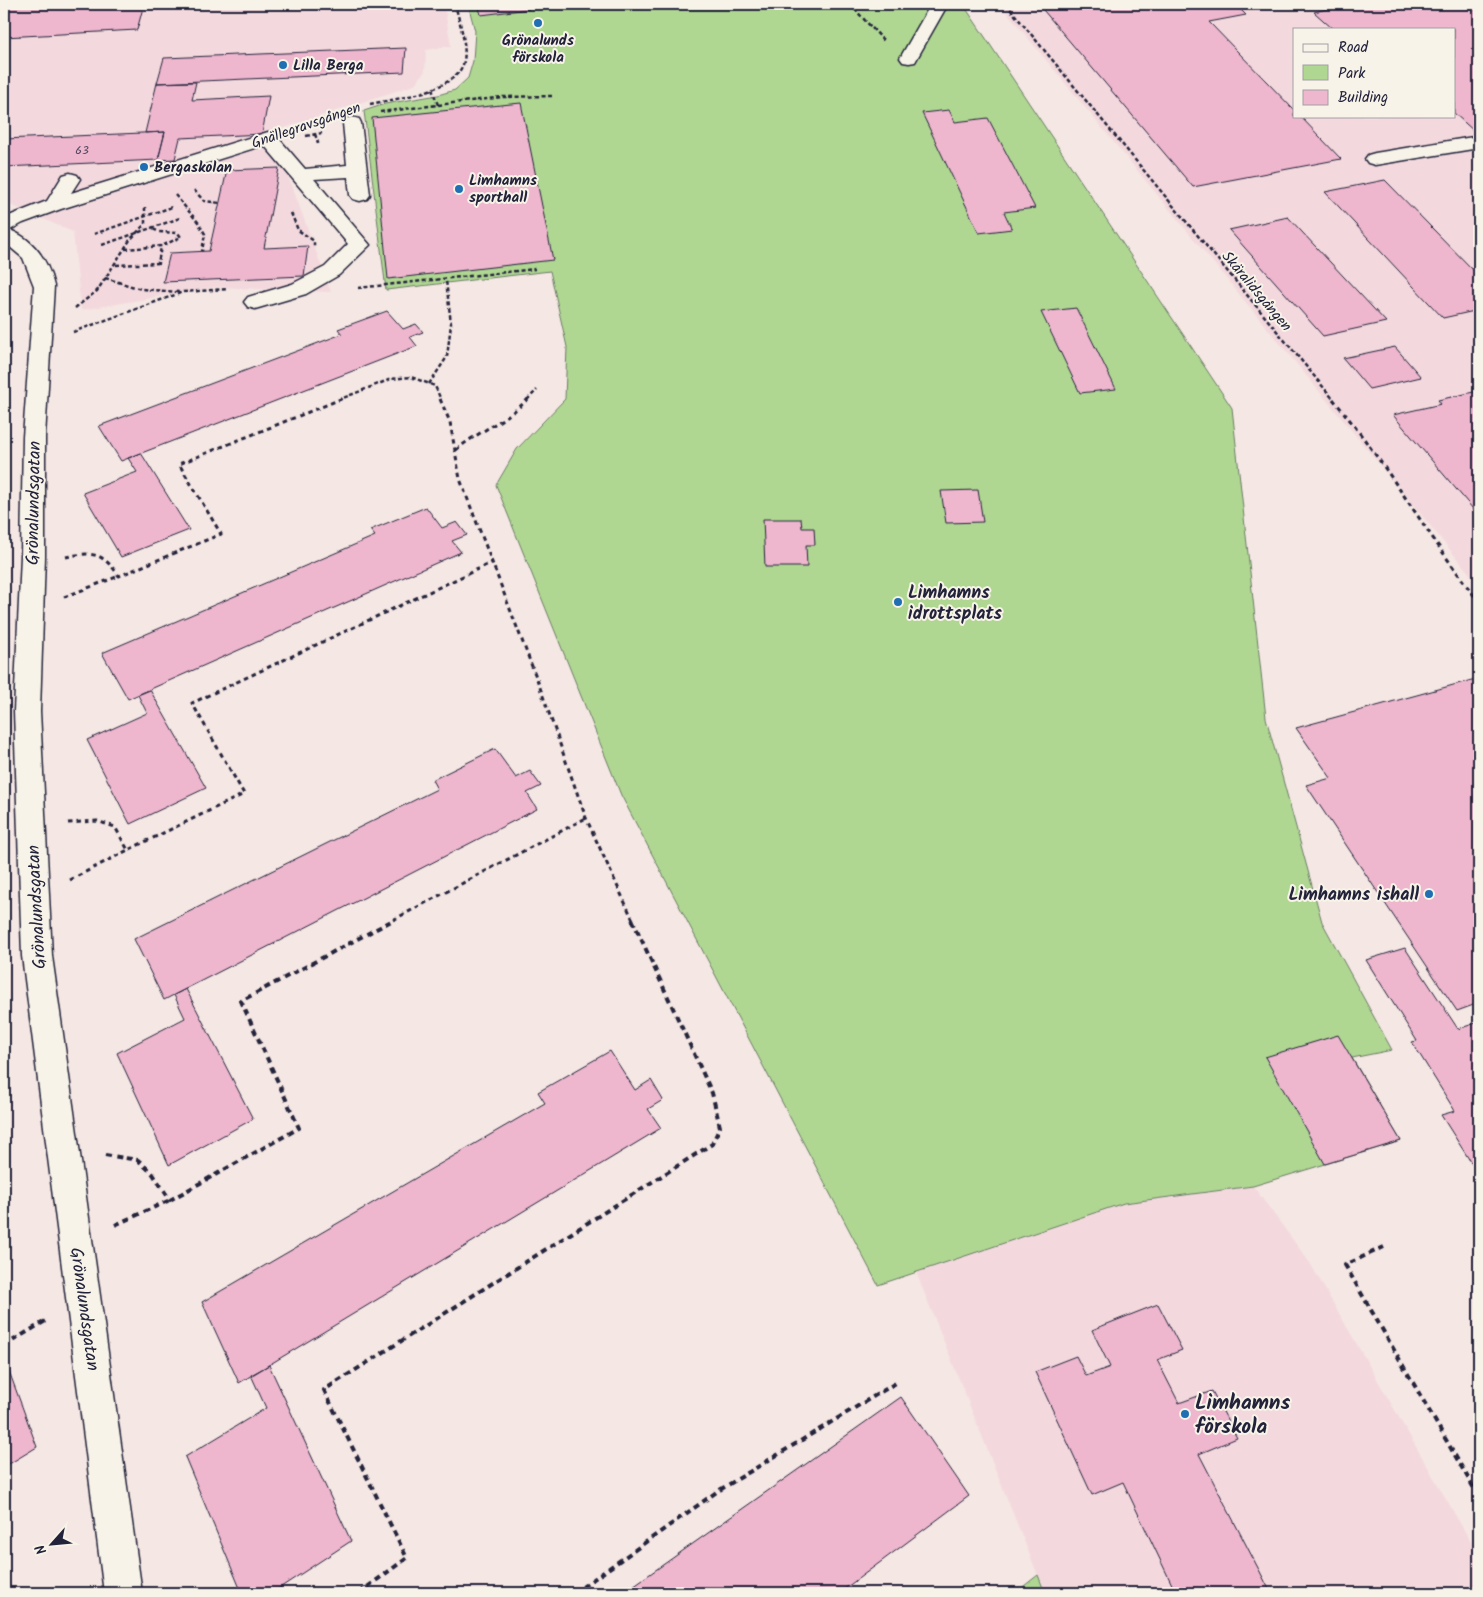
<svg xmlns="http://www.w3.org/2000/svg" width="1483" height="1597" viewBox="0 0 1483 1597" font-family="Kalam,sans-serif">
<rect width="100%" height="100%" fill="#f5e7e3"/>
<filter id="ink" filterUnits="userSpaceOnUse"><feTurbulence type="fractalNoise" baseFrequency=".02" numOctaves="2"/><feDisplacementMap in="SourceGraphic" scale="10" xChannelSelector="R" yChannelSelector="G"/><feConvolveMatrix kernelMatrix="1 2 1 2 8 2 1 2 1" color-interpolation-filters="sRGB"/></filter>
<g filter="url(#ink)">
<path fill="#f3d9dd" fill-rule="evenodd" d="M 4,4 L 444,4 L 451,46 L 426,50 L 425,71 L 414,85 L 272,132 L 331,292 L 216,287 L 81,310 L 73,232 L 4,202 Z
M 1000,4 L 1479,4 L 1479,585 ZM 1294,29 L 1454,29 L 1454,116 L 1294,116 Z
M 1253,1186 L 1310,1263 L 1479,1556 L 1479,1593 L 1045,1593 L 916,1272 L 1124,1203 Z"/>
<path fill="#b0d792" stroke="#697c66" d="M 309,4 L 400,4 L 314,9 L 309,6 Z
M 468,4 L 963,4 L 1232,408 L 1266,718 L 1322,922 L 1392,1050 L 1352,1058 L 1401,1141 L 1253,1186 L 1124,1203 L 878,1285 L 621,795 L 496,485 L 517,449 L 565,399 L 567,347 L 550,271 L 386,290 L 364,111 L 385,104 L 438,95 L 455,90 L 468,78 L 473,61 L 475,31 Z
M 1038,1575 L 1045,1593 L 1015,1593 Z"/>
<path fill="#eeb7ce" stroke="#22223b" d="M 4,4 L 144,4 L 137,30 L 4,37 Z
M 478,4 L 527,4 L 529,9 L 481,15 Z
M 1038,4 L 1235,4 L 1246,15 L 1209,22 L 1294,110 L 1294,116 L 1300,116 L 1341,159 L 1193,187 Z
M 1321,4 L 1479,4 L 1478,4 L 1479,5 L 1479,132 L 1476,133 L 1454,113 L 1454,29 L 1333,29 L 1314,12 L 1327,9 Z
M 406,48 L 404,72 L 157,83 L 164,58 Z
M 196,82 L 192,100 L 269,96 L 262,134 L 180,138 L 175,159 L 158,160 L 165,132 L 145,133 L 157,83 Z
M 521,103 L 553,260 L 388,279 L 372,118 Z
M 949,110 L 955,122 L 988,118 L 1035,208 L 1004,212 L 1012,229 L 979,233 L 922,113 Z
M 165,132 L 158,160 L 4,167 L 4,139 Z
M 279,168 L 264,248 L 308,246 L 304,276 L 163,282 L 170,253 L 209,251 L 227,170 Z
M 1385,180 L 1479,276 L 1479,310 L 1443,318 L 1325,192 Z
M 1288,217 L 1386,322 L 1323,336 L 1229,230 Z
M 1076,308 L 1116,389 L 1080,393 L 1041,312 Z
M 387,311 L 403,329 L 416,324 L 423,332 L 410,337 L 417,346 L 121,461 L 99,426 L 342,334 L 338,329 Z
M 1395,347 L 1421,377 L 1369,389 L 1343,358 Z
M 1478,391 L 1479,392 L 1479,516 L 1393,415 L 1441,404 L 1438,400 Z
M 141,453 L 189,530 L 121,557 L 83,493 L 137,472 L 128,458 Z
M 978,490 L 983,522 L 946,523 L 941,491 Z
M 426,507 L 442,528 L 457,522 L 467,535 L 452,541 L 461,552 L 128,699 L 102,653 L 375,536 L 370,530 Z
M 763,519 L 801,519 L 802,528 L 814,528 L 815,545 L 806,545 L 807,567 L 765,567 Z
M 1479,678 L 1479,1003 L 1457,1011 L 1306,785 L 1331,778 L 1296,728 Z
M 150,690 L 206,788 L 130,824 L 87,740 L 147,713 L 138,695 Z
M 495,749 L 516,778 L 530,771 L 541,786 L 527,793 L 537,809 L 164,1000 L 134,939 L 437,789 L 432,780 Z
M 1405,948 L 1458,1029 L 1479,1022 L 1479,1175 L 1441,1115 L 1455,1111 L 1412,1042 L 1417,1041 L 1366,960 Z
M 186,989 L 253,1119 L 169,1165 L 117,1053 L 185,1018 L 174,995 Z
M 1338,1035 L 1401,1141 L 1325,1164 L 1265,1057 Z
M 610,1051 L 635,1090 L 651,1080 L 663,1100 L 648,1109 L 661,1128 L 239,1383 L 202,1302 L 545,1103 L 538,1092 Z
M 1158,1304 L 1182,1350 L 1157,1360 L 1179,1403 L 1212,1391 L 1237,1438 L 1199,1454 L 1271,1593 L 1176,1593 L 1123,1482 L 1092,1495 L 1035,1372 L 1076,1356 L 1086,1376 L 1110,1367 L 1092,1330 Z
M 6,1363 L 37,1447 L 4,1467 L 4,1365 Z
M 269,1365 L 351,1541 L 272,1593 L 242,1593 L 185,1457 L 266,1408 L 251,1375 Z
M 901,1397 L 969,1496 L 839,1593 L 623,1593 Z"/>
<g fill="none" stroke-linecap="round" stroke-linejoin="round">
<defs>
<path id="minor" d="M 931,4 L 948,4 L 915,62 L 909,63 L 903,62 L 900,58 Z
M 352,117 L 359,119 L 361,123 L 370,195 L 367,199 L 360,201 L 353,199 L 350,195 L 348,177 L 314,179 L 370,245 L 339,275 L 306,294 L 255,309 L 248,307 L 244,302 L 248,297 L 292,284 L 325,267 L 348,244 L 264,145 L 61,209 L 23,223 L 10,230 C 35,240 48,261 54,286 L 45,437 L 45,556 L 40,711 L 52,956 L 142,1593 L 104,1593 L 22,956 L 14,711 L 21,556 L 23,437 L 34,286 L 23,258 L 4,242 L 4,218 L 47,201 L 63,175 L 70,173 L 77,175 L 80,179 L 71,193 L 268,132 L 275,134 L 305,169 L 347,165 L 343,123 L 345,119 Z
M 1479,136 L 1479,148 L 1375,165 L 1368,163 L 1365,159 L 1368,155 L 1375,153 Z"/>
</defs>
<use href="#minor" stroke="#22223b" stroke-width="3"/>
<path stroke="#22223b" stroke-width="2.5" stroke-dasharray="4 2.5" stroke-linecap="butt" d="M 850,4 L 884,41
M 1006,4 L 1334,400
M 432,89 L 438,105
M 370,104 C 395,99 458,91 464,61 C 467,43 459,21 455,4
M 380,112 L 503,97 L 552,96
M 299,127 L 324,119
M 315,134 L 319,146
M 306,136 L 322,133
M 194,190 L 204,201 L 220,203
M 175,195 L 198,222 L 205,234 L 202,251
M 291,213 L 298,230 L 314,241 L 314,248
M 94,234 L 172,207
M 102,245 L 180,218
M 125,249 L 162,246 L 181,237 L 178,233 L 159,232 L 151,228
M 116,265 L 158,263 L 161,247
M 105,278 L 141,289 L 179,292
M 358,288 L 535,269
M 75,308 L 97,291 L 130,240 L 145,224 L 145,206
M 73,332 L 183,292 L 228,289
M 429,384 L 447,357 L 451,324 L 446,280
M 338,400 L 391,379 L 411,377 L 435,386 L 441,400
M 527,400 L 537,390"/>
<path stroke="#22223b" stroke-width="3" stroke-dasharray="4.5 4" stroke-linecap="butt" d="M 440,399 L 450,422 L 460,479 L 538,682 L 586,818 L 633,920
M 1333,399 C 1386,463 1428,536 1479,602
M 456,450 C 479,431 507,420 528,399
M 66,557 C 93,551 103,553 119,576 L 221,534 L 179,464 L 341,399
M 64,597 L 119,576
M 68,823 L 97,821 L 115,827 L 128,850 L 244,794 L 192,703 L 493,562
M 70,880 L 128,850
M 393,920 L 586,818"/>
<path stroke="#22223b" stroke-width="4" stroke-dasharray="6 4.5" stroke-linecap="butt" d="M 4,1074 L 8,1072
M 105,1155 L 138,1160 L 153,1174 L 170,1200 L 299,1128 L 241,1001 L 395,919
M 115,1225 L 170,1200
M 1384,1247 L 1345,1265 L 1479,1497
M 4,1346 L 47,1320
M 359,1593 L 407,1558 L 324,1390 L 712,1144 L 720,1127 L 712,1093 L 632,919
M 574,1593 L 718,1491 L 899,1381"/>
<use href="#minor" fill="#f7f3e8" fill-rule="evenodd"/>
</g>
</g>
<g fill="#1f6fb2" stroke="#f7f3e8" stroke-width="2">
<circle cx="538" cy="23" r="5"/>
<circle cx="283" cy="65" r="5"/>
<circle cx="144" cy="167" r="5"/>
<circle cx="459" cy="189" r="5"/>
<circle cx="898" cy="602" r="5"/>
<circle cx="1429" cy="894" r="5"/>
<circle cx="1185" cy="1414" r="5"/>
</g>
<g text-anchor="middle" stroke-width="4" stroke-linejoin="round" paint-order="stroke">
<g font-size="12" fill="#554760">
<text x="82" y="154">63</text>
</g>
<g font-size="15" font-weight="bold" fill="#22223b" stroke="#f7f3e8" text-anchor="start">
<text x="538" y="45" text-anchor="middle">Grönalunds<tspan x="538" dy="17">förskola</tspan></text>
<text x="293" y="70">Lilla Berga</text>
<text x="154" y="172">Bergaskolan</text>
<text x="469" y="185">Limhamns<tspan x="469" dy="17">sporthall</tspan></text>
</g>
<g font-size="15" fill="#22223b" stroke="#f7f3e8">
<text transform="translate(306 125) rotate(-19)" y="5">Gnällegravsgången</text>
<text transform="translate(1257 291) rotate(50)" y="5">Skäralidsgången</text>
</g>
<g font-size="18" fill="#22223b" stroke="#f7f3e8">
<text transform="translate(33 503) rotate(-89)" y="6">Grönalundsgatan</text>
<text transform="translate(36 907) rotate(-93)" y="6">Grönalundsgatan</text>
<text transform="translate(85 1309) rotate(82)" y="6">Grönalundsgatan</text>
</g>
<g font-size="18" font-weight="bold" fill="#22223b" stroke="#f7f3e8" text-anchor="start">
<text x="908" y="598">Limhamns<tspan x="908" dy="21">idrottsplats</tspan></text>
<text x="1419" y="900" text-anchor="end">Limhamns ishall</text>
</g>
<g font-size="21" font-weight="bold" fill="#22223b" stroke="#f7f3e8" text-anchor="start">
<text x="1195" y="1409">Limhamns<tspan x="1195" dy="24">förskola</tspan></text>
</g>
</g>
<rect width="1483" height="1597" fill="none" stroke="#f7f3e8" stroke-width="20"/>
<rect x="10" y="10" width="1463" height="1577" fill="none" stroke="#22223b" stroke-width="2" filter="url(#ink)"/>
<rect x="1293" y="28" width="162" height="90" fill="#f7f3e8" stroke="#a29fa3"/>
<rect x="1303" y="44" width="25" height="8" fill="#f7f3e8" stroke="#a29fa3"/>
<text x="1338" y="52" font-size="15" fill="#22223b">Road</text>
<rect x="1303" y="65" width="25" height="15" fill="#b0d792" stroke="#a29fa3"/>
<text x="1338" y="78" font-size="15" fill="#22223b">Park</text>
<rect x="1303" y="90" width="25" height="15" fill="#eeb7ce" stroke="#a29fa3"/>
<text x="1338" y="102" font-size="15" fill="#22223b">Building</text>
<g transform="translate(52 1544) rotate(243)" stroke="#f7f3e8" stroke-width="4" paint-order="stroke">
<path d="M0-4L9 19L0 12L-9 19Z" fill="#22223b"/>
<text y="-8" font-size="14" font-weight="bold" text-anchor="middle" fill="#22223b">N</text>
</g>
</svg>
